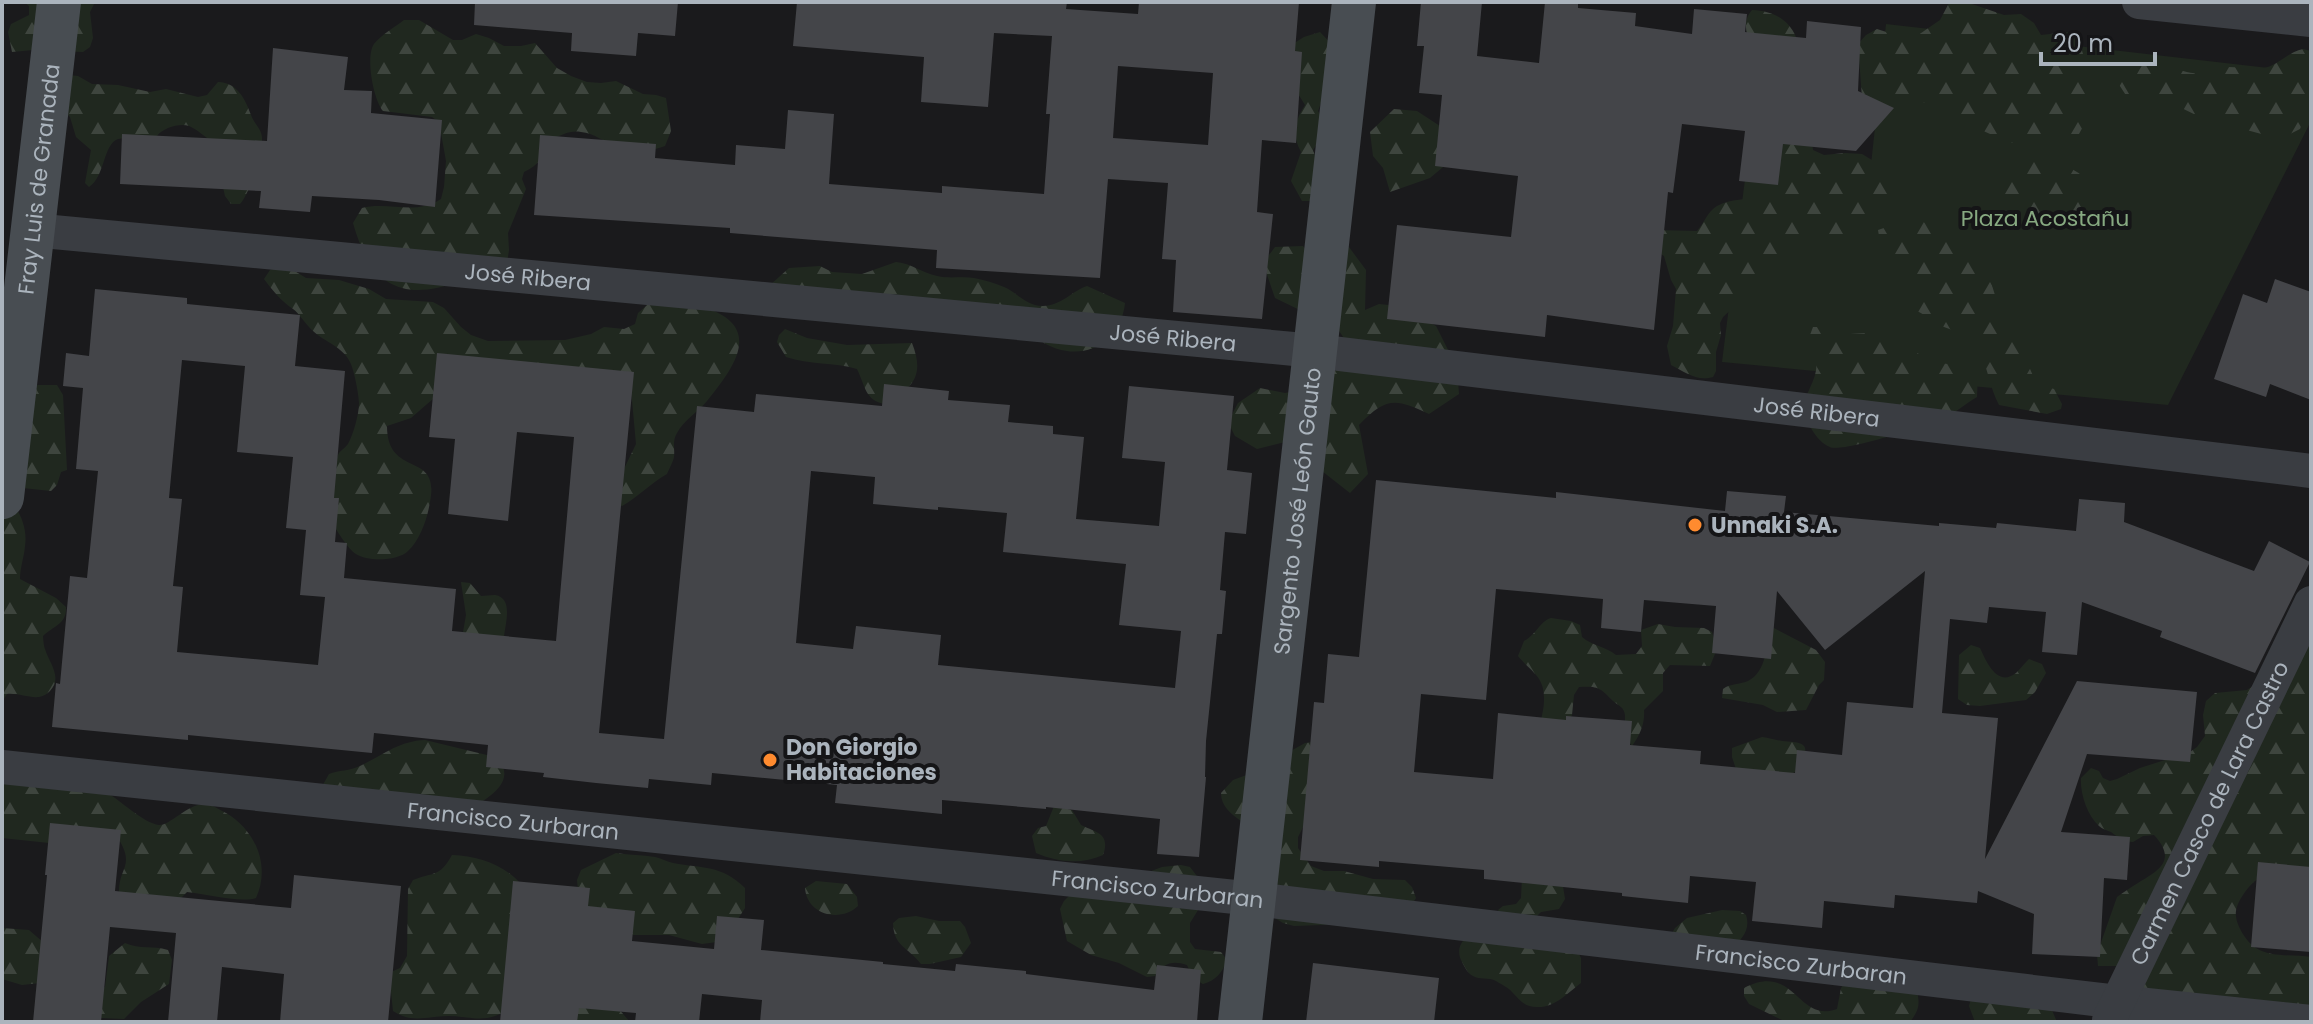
<svg xmlns="http://www.w3.org/2000/svg" width="2313" height="1024" viewBox="0 0 2313 1024" font-family="Poppins,sans-serif">
<defs>
<pattern id="forest-firs" width="22" height="20" patternUnits="userSpaceOnUse" patternTransform="scale(2)"><rect width="22" height="20" fill="#20281f"/><path d="M5 1l3.5 6h-7zM16 11l3.5 6h-7z" fill="#3e453e"/></pattern>
</defs>
<rect width="100%" height="100%" fill="#1a1a1c"/>
<path fill="#20281f" d="M 1886,24 L 2311,73 L 2311,121 L 2168,405 L 1722,362 L 1746,171 L 1870,174 Z"/>
<path fill="url(#forest-firs)" d="M 24,2 L 95,2 L 90,12 L 93,38 L 90,47 L 83,52 L 33,50 L 12,52 L 8,32 L 11,24 L 29,15 L 29,6 Z
M 1949,3 L 1969,3 L 2004,15 L 2021,14 L 2034,23 L 2041,35 L 2069,32 L 2075,34 C 2085,52 2095,95 2088,116 C 2086,122 2082,128 2079,134 L 2055,140 L 2010,143 L 1979,129 L 1962,116 L 1949,116 L 1938,104 C 1918,101 1902,102 1884,113 L 1862,98 L 1858,44 L 1866,35 L 1877,29 L 1911,40 L 1940,20 Z
M 1752,10 C 1772,11 1788,18 1796,37 L 1813,150 L 1824,155 L 1845,153 L 1862,154 L 1885,168 L 1893,181 L 1893,188 L 1877,215 L 1861,229 L 1849,234 L 1819,238 L 1788,246 L 1782,252 L 1774,269 L 1751,280 L 1738,303 L 1723,317 L 1720,323 L 1721,335 L 1716,352 L 1716,371 L 1713,377 C 1697,382 1685,372 1671,365 L 1667,346 L 1673,326 L 1676,289 L 1671,280 L 1664,256 L 1647,245 L 1654,230 L 1697,231 C 1705,222 1707,212 1717,206 C 1731,198 1747,201 1762,195 C 1767,193 1773,187 1777,184 L 1751,45 C 1746,32 1742,22 1752,10 Z
M 404,20 L 419,20 L 453,40 L 462,40 L 476,34 L 489,38 L 504,46 L 521,46 L 535,43 L 557,68 L 571,76 L 587,82 L 601,83 L 616,81 L 643,94 L 656,95 L 666,98 L 671,131 L 665,146 C 651,152 631,151 616,146 C 604,142 594,133 581,132 C 570,130 561,135 551,140 C 545,155 539,165 524,172 L 522,179 L 526,189 L 508,233 L 509,250 L 507,263 C 436,292 380,319 353,223 L 362,208 C 388,201 416,216 441,199 L 444,187 L 446,161 L 439,122 L 432,117 L 383,111 C 374,101 365,57 374,44 C 381,35 395,27 404,20 Z
M 1320,32 L 1336,49 L 1325,92 L 1318,111 L 1324,121 L 1319,141 L 1313,150 L 1320,170 L 1317,201 L 1302,201 L 1291,181 L 1301,152 C 1291,134 1295,121 1305,105 L 1281,66 L 1288,47 L 1304,37 Z
M 2303,49 L 2311,51 L 2311,101 L 2300,129 L 2280,139 L 2202,118 L 2161,98 L 2129,100 L 2118,83 C 2154,43 2163,73 2203,74 C 2212,74 2218,68 2227,67 C 2239,67 2252,69 2264,68 C 2277,66 2288,52 2303,49 Z
M 48,73 L 78,76 L 92,84 L 118,85 L 150,92 L 166,89 L 198,97 L 207,95 L 218,82 C 238,83 245,99 251,115 C 254,124 262,129 262,138 C 263,153 250,193 240,204 L 231,204 L 225,196 L 213,142 C 206,138 197,129 189,126 C 179,123 163,128 157,136 C 145,139 130,136 118,139 C 103,144 105,177 89,187 L 85,183 L 91,150 L 76,137 L 70,117 L 48,95 Z
M 1394,109 L 1417,111 L 1443,128 L 1449,162 L 1430,178 L 1390,192 L 1383,168 L 1373,156 L 1370,132 Z
M 2021,155 C 2044,160 2105,168 2087,204 C 2079,221 2068,223 2051,227 L 2032,215 L 2013,199 L 1994,191 L 1992,182 L 2011,161 Z
M 1910,219 L 1924,222 L 1942,240 L 1965,247 L 1976,258 L 1990,279 L 2003,321 L 2012,328 L 2034,378 L 2041,385 L 2054,389 L 2062,404 L 2061,409 L 2047,414 L 1999,405 C 1990,388 1988,369 1980,352 C 1972,337 1959,332 1944,327 C 1935,323 1926,315 1917,311 L 1908,263 L 1896,258 L 1881,248 L 1878,230 Z
M 1343,239 L 1366,270 L 1365,310 L 1379,304 L 1398,306 L 1436,326 L 1457,368 L 1459,394 L 1429,414 C 1395,398 1386,397 1359,425 L 1368,474 L 1350,493 L 1285,442 L 1257,449 L 1235,436 L 1228,422 L 1238,403 L 1260,388 L 1285,393 L 1311,388 L 1348,344 L 1337,328 L 1275,298 L 1263,263 L 1275,247 L 1303,246 L 1314,261 Z
M 896,262 C 913,264 922,273 937,276 C 949,279 962,276 974,278 C 984,280 995,283 1004,287 C 1018,293 1026,306 1043,306 C 1061,306 1072,291 1087,286 L 1125,303 C 1120,348 1076,365 1039,340 L 769,286 L 789,268 L 820,266 L 832,272 L 862,274 Z
M 285,265 L 306,278 L 339,280 L 369,289 L 386,299 L 433,302 L 444,308 L 461,327 L 471,335 L 488,341 L 565,340 L 591,334 L 604,327 L 624,329 L 635,324 L 638,313 L 654,299 C 672,302 692,303 709,309 C 764,329 732,370 707,401 C 698,412 684,420 677,433 C 672,441 675,448 674,457 C 673,462 669,469 667,474 C 651,483 638,497 622,506 L 613,501 L 622,473 L 636,444 L 631,389 L 442,391 L 411,418 L 387,426 C 387,477 436,452 431,495 C 429,513 422,538 408,551 C 398,561 368,562 356,554 C 349,550 334,528 332,520 C 329,506 332,466 339,453 C 341,450 345,448 348,444 C 353,435 359,415 359,403 C 359,395 354,369 350,362 C 343,347 325,342 313,331 C 306,325 299,313 293,309 C 280,300 274,292 264,279 L 270,270 Z
M 1813,327 L 1822,327 L 1850,334 L 1867,333 L 1884,341 L 1903,345 L 1933,362 L 1970,367 L 1978,371 L 1977,397 C 1965,404 1953,415 1940,420 C 1923,426 1842,453 1830,447 C 1816,442 1805,419 1802,406 C 1816,373 1822,371 1810,335 Z
M 785,329 L 807,338 L 847,345 L 912,343 C 925,376 913,388 885,404 C 865,401 865,385 857,369 C 834,362 810,365 786,357 L 777,342 L 779,335 Z
M 37,385 L 57,385 L 63,395 L 67,470 L 61,472 L 57,485 L 51,491 L 23,488 L 5,491 C 17,508 28,524 25,546 C 24,558 20,567 20,579 L 56,598 L 66,607 C 67,624 53,626 43,636 C 43,638 44,648 45,649 C 49,663 63,677 50,691 C 47,694 44,696 39,697 C 29,698 18,693 7,694 L 2,702 L 2,430 L 21,391 Z
M 461,582 L 470,583 L 481,596 C 486,596 490,595 495,595 C 514,598 505,624 504,637 L 462,638 L 466,615 Z
M 2311,604 L 2311,870 C 2299,872 2272,871 2262,876 C 2251,882 2238,899 2236,911 C 2234,923 2246,942 2256,948 C 2271,958 2294,954 2311,957 L 2311,1022 L 2157,1022 L 2124,966 L 2098,966 L 2097,954 L 2117,897 C 2124,892 2131,887 2138,883 C 2160,870 2177,860 2154,835 L 2143,836 L 2133,842 C 2120,841 2121,839 2111,832 C 2107,830 2102,829 2099,826 C 2087,815 2080,793 2081,778 L 2091,768 L 2099,771 L 2103,778 L 2110,781 L 2117,779 L 2140,768 L 2190,752 L 2197,747 L 2205,736 L 2203,715 L 2206,701 L 2215,693 L 2247,690 L 2273,672 Z
M 1551,618 L 1571,621 L 1580,625 L 1582,637 C 1592,646 1605,646 1616,655 L 1636,654 L 1642,646 L 1641,630 L 1658,624 L 1675,627 L 1704,628 L 1712,632 L 1717,649 L 1710,666 L 1670,665 L 1663,673 L 1663,691 L 1644,710 C 1645,724 1640,735 1632,746 C 1624,735 1625,728 1625,715 C 1624,707 1619,706 1613,701 C 1600,688 1599,686 1579,687 L 1574,695 L 1572,715 L 1565,728 L 1541,721 C 1542,714 1544,708 1544,701 C 1545,676 1532,673 1518,656 L 1524,641 C 1537,634 1539,622 1551,618 Z
M 1770,626 L 1816,650 L 1825,662 L 1824,680 L 1819,685 L 1806,710 L 1777,712 L 1763,705 L 1722,698 L 1723,689 C 1731,683 1739,685 1748,681 C 1767,672 1767,643 1770,626 Z
M 1971,645 L 1980,648 C 1986,661 1997,688 2016,673 C 2020,669 2025,663 2029,659 L 2042,664 L 2046,673 L 2035,692 L 2026,700 L 1980,706 L 1967,705 L 1958,699 L 1959,655 Z
M 1762,737 C 1769,738 1775,740 1782,741 C 1807,743 1809,743 1802,769 L 1786,776 L 1739,778 L 1732,757 L 1732,748 Z
M 425,740 L 495,757 C 498,760 501,763 503,767 C 512,790 473,806 458,816 L 320,790 L 329,774 C 339,770 350,771 360,766 C 383,755 399,741 425,740 Z
M 1312,742 L 1304,825 L 1298,837 L 1298,848 L 1311,866 L 1324,871 L 1344,871 L 1373,879 L 1405,880 L 1412,887 L 1416,898 L 1401,922 L 1294,926 L 1283,923 L 1275,918 L 1241,821 C 1231,814 1221,806 1221,793 L 1233,780 L 1252,773 L 1305,743 Z
M 2,778 C 27,781 51,784 76,787 C 85,789 98,788 106,792 C 120,800 143,823 159,825 C 169,826 187,805 203,804 C 212,804 218,809 226,813 C 255,830 271,865 256,898 C 241,903 205,894 187,892 L 177,902 L 119,894 C 118,867 136,867 118,838 L 59,844 L 2,838 Z
M 1054,806 L 1072,810 L 1081,825 C 1095,832 1111,833 1103,855 C 1081,865 1057,862 1036,853 L 1032,836 L 1038,828 L 1046,826 Z
M 616,853 C 629,855 642,855 655,857 C 661,858 667,862 673,863 C 703,869 720,864 745,888 L 745,908 L 724,941 L 702,944 L 669,935 L 633,935 L 621,930 L 588,908 L 578,890 L 577,880 L 581,870 Z
M 452,855 C 477,856 503,864 520,883 L 510,1009 C 483,1024 477,1017 449,1016 C 426,1016 413,1024 393,1011 L 389,973 L 400,968 L 407,956 L 408,889 L 413,880 C 434,872 440,877 452,855 Z
M 1181,865 L 1190,867 L 1203,884 L 1203,902 L 1190,923 L 1190,942 L 1195,949 L 1221,952 L 1227,960 C 1223,972 1215,981 1203,984 L 1194,979 L 1187,965 C 1172,960 1164,963 1155,976 L 1147,977 L 1119,963 L 1091,955 L 1067,941 L 1060,909 L 1064,901 L 1072,893 L 1130,879 L 1162,867 Z
M 1522,877 L 1562,880 L 1565,899 L 1559,909 L 1541,912 L 1537,916 L 1578,952 L 1581,958 L 1581,983 C 1568,993 1554,1008 1537,1007 C 1524,1007 1520,1000 1512,992 C 1509,988 1501,984 1496,981 C 1489,977 1480,980 1473,976 C 1467,973 1465,967 1462,962 C 1449,937 1484,927 1502,918 L 1498,910 L 1503,906 L 1516,904 L 1521,898 Z
M 816,881 L 847,884 L 857,897 L 858,906 C 840,923 807,915 805,888 Z
M 1722,910 L 1740,911 L 1746,915 C 1751,931 1741,940 1730,950 L 1663,949 L 1675,928 L 1687,918 Z
M 916,916 L 939,921 L 960,921 L 965,927 L 971,943 L 961,957 L 930,964 L 921,964 C 907,946 894,947 893,923 L 899,918 Z
M 2,928 L 29,930 L 44,943 L 40,983 L 22,985 L 2,979 Z
M 125,943 C 140,950 152,945 168,950 L 172,960 L 169,984 L 141,1002 L 124,1019 L 101,1018 L 93,994 L 105,987 L 109,956 Z
M 1846,981 L 1917,991 C 1920,1005 1919,1010 1910,1022 L 1786,1022 L 1749,1004 L 1744,996 L 1744,988 C 1795,961 1797,1024 1837,1009 L 1841,988 Z
M 599,986 L 630,1022 L 562,1022 Z
M 1971,999 L 2051,1008 L 2057,1022 L 1975,1022 L 1969,1006 Z"/>
<path fill="#444549" fill-rule="evenodd" d="M 475,2 L 678,2 L 675,36 L 638,33 L 636,56 L 571,51 L 572,33 L 474,25 Z
M 797,2 L 1067,2 L 1066,9 L 1138,14 L 1139,2 L 1299,2 L 1295,51 L 1302,52 L 1296,143 L 1262,140 L 1257,212 L 1273,214 L 1262,319 L 1173,312 L 1176,260 L 1162,259 L 1168,183 L 1108,179 L 1100,278 L 936,268 L 937,250 L 730,233 L 730,228 L 534,215 L 540,135 L 656,144 L 655,158 L 735,165 L 736,145 L 785,149 L 788,110 L 834,114 L 829,184 L 942,193 L 942,186 L 1044,194 L 1050,114 L 1046,114 L 1052,36 L 994,33 L 988,107 L 921,102 L 924,57 L 793,46 ZM 1118,66 L 1213,73 L 1208,145 L 1113,138 Z
M 1421,2 L 1482,2 L 1477,56 L 1539,63 L 1545,2 L 1578,2 L 1578,8 L 1636,13 L 1635,26 L 1692,34 L 1694,9 L 1747,14 L 1745,32 L 1806,38 L 1807,21 L 1861,27 L 1858,91 L 1894,108 L 1856,151 L 1783,144 L 1778,185 L 1739,181 L 1745,131 L 1682,124 L 1673,193 L 1668,192 L 1654,330 L 1547,315 L 1545,337 L 1387,319 L 1397,225 L 1511,237 L 1518,176 L 1435,166 L 1442,95 L 1419,93 L 1424,46 L 1417,46 Z
M 273,48 L 348,57 L 344,90 L 372,91 L 371,113 L 442,120 L 435,207 L 379,200 L 312,196 L 310,212 L 259,208 L 261,191 L 120,184 L 122,134 L 267,141 Z
M 2275,279 L 2311,292 L 2311,400 L 2270,384 L 2266,397 L 2214,379 L 2243,294 L 2267,303 Z
M 95,289 L 187,298 L 187,304 L 300,315 L 295,366 L 345,371 L 334,498 L 339,498 L 335,542 L 347,543 L 344,578 L 456,589 L 452,631 L 556,641 L 574,437 L 517,432 L 508,521 L 448,514 L 455,439 L 429,437 L 437,353 L 634,372 L 599,733 L 664,739 L 697,406 L 754,412 L 756,394 L 882,406 L 884,384 L 949,391 L 948,400 L 1010,405 L 1008,422 L 1053,426 L 1053,434 L 1084,437 L 1076,519 L 1159,526 L 1165,462 L 1122,458 L 1129,386 L 1234,396 L 1227,470 L 1252,473 L 1246,534 L 1225,532 L 1220,590 L 1226,591 L 1222,634 L 1217,634 L 1206,741 L 1205,777 L 1206,777 L 1199,857 L 1157,854 L 1160,819 L 1046,807 L 1046,809 L 942,800 L 942,814 L 835,803 L 837,785 L 712,773 L 711,785 L 649,779 L 648,788 L 596,783 L 543,777 L 544,773 L 486,767 L 488,745 L 374,733 L 372,753 L 188,735 L 188,740 L 52,727 L 56,683 L 60,684 L 70,576 L 87,578 L 98,471 L 76,469 L 83,388 L 63,386 L 66,353 L 89,356 ZM 182,360 L 245,366 L 237,452 L 293,457 L 286,528 L 306,530 L 300,595 L 325,597 L 318,665 L 177,652 L 183,587 L 173,586 L 182,499 L 169,498 ZM 811,471 L 875,477 L 873,504 L 938,510 L 938,507 L 1007,513 L 1003,552 L 1126,564 L 1119,625 L 1181,631 L 1175,688 L 938,665 L 941,635 L 856,626 L 853,649 L 796,643 Z
M 1376,480 L 1556,498 L 1556,492 L 1725,511 L 1727,491 L 1786,496 L 1784,512 L 1939,526 L 1939,523 L 1996,528 L 1997,523 L 2076,531 L 2079,499 L 2125,503 L 2124,522 L 2254,571 L 2269,541 L 2310,562 L 2255,673 L 2160,637 L 2162,631 L 2082,602 L 2077,655 L 2042,652 L 2046,612 L 1989,607 L 1987,623 L 1950,619 L 1942,713 L 1998,718 L 1985,859 L 2077,681 L 2197,692 L 2190,762 L 2087,754 L 2061,832 L 2130,837 L 2127,880 L 2104,878 L 2100,957 L 2032,954 L 2034,914 L 1978,891 L 1977,903 L 1895,895 L 1894,908 L 1824,901 L 1822,928 L 1752,921 L 1756,882 L 1690,876 L 1688,903 L 1622,896 L 1622,893 L 1484,879 L 1484,870 L 1379,861 L 1379,867 L 1300,860 L 1314,702 L 1324,703 L 1328,654 L 1359,657 ZM 1925,571 L 1913,708 L 1847,702 L 1842,755 L 1797,750 L 1795,773 L 1700,764 L 1701,751 L 1630,745 L 1632,721 L 1566,716 L 1566,720 L 1498,713 L 1493,779 L 1414,772 L 1421,694 L 1486,700 L 1496,589 L 1603,599 L 1601,628 L 1641,632 L 1644,600 L 1716,606 L 1712,653 L 1771,659 L 1777,591 L 1825,650 Z
M 50,823 L 121,830 L 115,891 L 291,908 L 294,875 L 401,886 L 388,1022 L 280,1022 L 284,974 L 222,967 L 217,1022 L 168,1022 L 176,933 L 110,927 L 101,1022 L 33,1022 L 47,875 L 45,875 Z
M 2258,862 L 2311,867 L 2311,952 L 2251,947 Z
M 513,881 L 590,888 L 588,906 L 635,911 L 632,941 L 714,949 L 717,916 L 764,920 L 761,950 L 883,962 L 883,964 L 955,971 L 956,964 L 1026,971 L 1026,974 L 1154,990 L 1157,965 L 1201,970 L 1197,1022 L 760,1022 L 762,1000 L 702,994 L 699,1022 L 635,1022 L 636,1013 L 579,1008 L 577,1022 L 500,1022 Z
M 1313,963 L 1439,978 L 1434,1022 L 1306,1022 Z"/>
<g fill="none" stroke-linecap="round" stroke-linejoin="round">
<g stroke="#3a3d42" stroke-width="34">
<path d="M 2139,2 L 2311,20"/>
<path id="s1" d="M 32,230 L 1315,351 L 2311,471"/>
<path id="s2" d="M 2,767 L 1254,899 L 2118,1002 L 2311,1022"/>
<path id="s3" d="M 2109,1020 L 2311,603"/>
</g>
<g stroke="#484d52" stroke-width="44">
<path id="s4" d="M 2,497 L 59,2"/>
<path id="s5" d="M 1240,1022 L 1354,2"/>
</g>
</g>
<g fill="#ff8b2f" stroke="#151517" stroke-width="3">
<circle cx="1695" cy="525" r="8"/>
<circle cx="770" cy="760" r="8"/>
</g>
<g text-anchor="middle" stroke-width="8" stroke-linejoin="round" paint-order="stroke">
<g font-size="22" fill="#abb4bd" stroke="#151517">
<text dy="8" stroke="none"><textPath href="#s4" startOffset="320">Fray Luis de Granada</textPath></text>
<text dy="8" stroke="none"><textPath href="#s1" startOffset="498">José Ribera</textPath></text>
<text dy="8" stroke="none"><textPath href="#s1" startOffset="1146">José Ribera</textPath></text>
<text dy="8" stroke="none"><textPath href="#s1" startOffset="1794">José Ribera</textPath></text>
<text dy="8" stroke="none"><textPath href="#s5" startOffset="514">Sargento José León Gauto</textPath></text>
<text dy="8" stroke="none"><textPath href="#s3" startOffset="230">Carmen Casco de Lara Castro</textPath></text>
<text dy="8" stroke="none"><textPath href="#s2" startOffset="514">Francisco Zurbaran</textPath></text>
<text dy="8" stroke="none"><textPath href="#s2" startOffset="1162">Francisco Zurbaran</textPath></text>
<text dy="8" stroke="none"><textPath href="#s2" startOffset="1810">Francisco Zurbaran</textPath></text>
</g>
<g font-size="22" fill="#87a981" stroke="#151517">
<text x="2045" y="226">Plaza Acostañu</text>
</g>
<g font-size="22" font-weight="bold" fill="#abb4bd" stroke="#151517" text-anchor="start">
<text x="1711" y="533">Unnaki S.A.</text>
<text x="786" y="755">Don Giorgio<tspan x="786" dy="25">Habitaciones</tspan></text>
</g>
</g>
<rect width="2313" height="1024" fill="none" stroke="#abb4bd" stroke-width="8"/>
<path d="M2041 52v12h114v-12" fill="none" stroke="#abb4bd" stroke-width="4"/>
<text x="2053" y="52" font-size="24" fill="#abb4bd" stroke="#151517" stroke-width="6" paint-order="stroke">20 m</text>
</svg>
